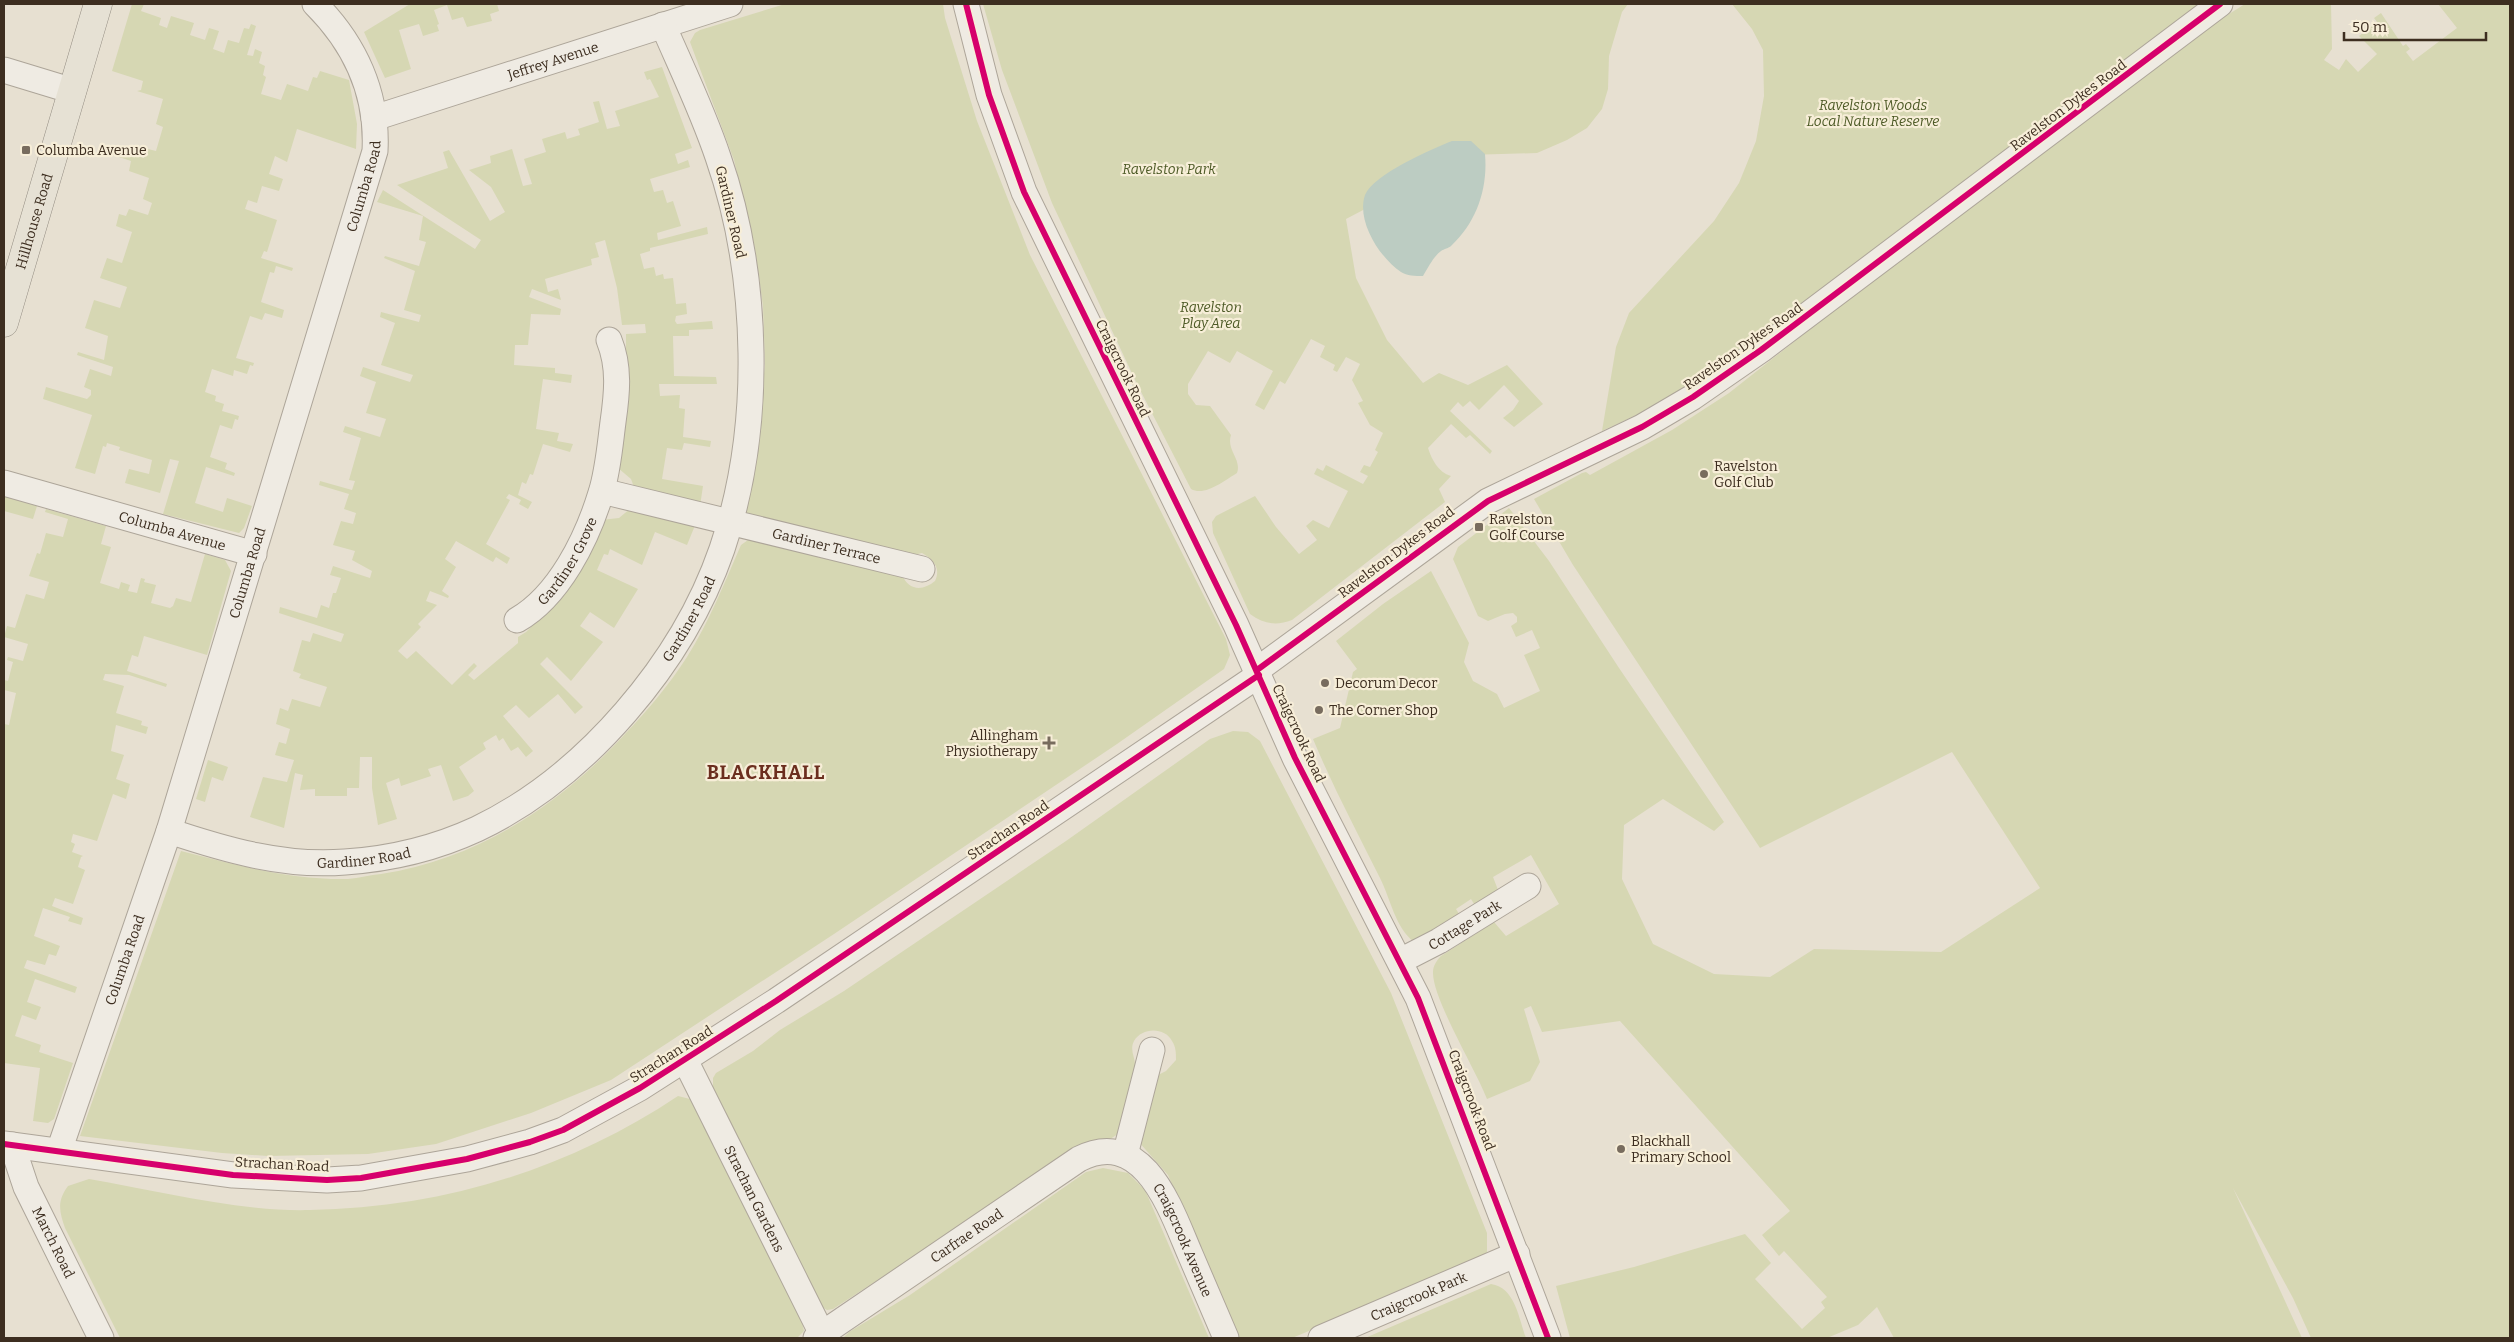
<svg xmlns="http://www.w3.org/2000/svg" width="2514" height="1342" viewBox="0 0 2514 1342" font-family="Bitter,serif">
<rect width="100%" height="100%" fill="#e7e0d1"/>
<path fill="#d6d7b3" d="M 132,4 L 144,4 L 141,11 L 161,18 L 159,25 L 167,28 L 171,16 L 194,23 L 190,35 L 205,40 L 209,28 L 219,31 L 213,49 L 224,53 L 228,40 L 239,43 L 244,28 L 249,29 L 251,24 L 256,26 L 247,55 L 253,56 L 255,49 L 262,52 L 259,63 L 265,66 L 263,75 L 266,77 L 261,94 L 281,100 L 287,84 L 308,91 L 313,77 L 317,78 L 320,71 L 349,80 L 357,124 L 356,149 L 297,129 L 287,162 L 275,156 L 269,174 L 283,179 L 279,191 L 262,186 L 257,203 L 248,200 L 245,209 L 277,220 L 267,252 L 264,251 L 261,258 L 293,268 L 292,271 L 276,266 L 274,273 L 270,272 L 261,302 L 284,310 L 282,318 L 265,313 L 262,320 L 250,316 L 236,358 L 254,363 L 253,366 L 250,365 L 247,374 L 234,370 L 233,376 L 212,369 L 205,392 L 216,396 L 215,401 L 224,404 L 222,411 L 239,416 L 238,420 L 235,419 L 232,429 L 220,425 L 210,457 L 227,463 L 225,469 L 235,473 L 234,476 L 206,467 L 195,503 L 223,512 L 227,498 L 252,506 L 244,528 L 239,533 L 163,514 L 179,461 L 170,459 L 160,493 L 125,483 L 129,469 L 149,474 L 152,460 L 119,450 L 120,447 L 107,443 L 106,447 L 103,446 L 95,474 L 75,468 L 92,415 L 43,399 L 46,387 L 87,399 L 91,395 L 91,390 L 84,387 L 90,369 L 111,376 L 113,367 L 77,355 L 78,352 L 104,360 L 108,336 L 85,328 L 94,300 L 120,308 L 127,287 L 100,278 L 107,258 L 122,263 L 132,232 L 116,226 L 119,214 L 126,216 L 129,209 L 148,215 L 152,203 L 143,199 L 149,178 L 129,171 L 131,161 L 116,156 L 118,150 L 144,158 L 148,149 L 156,151 L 163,127 L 156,124 L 163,99 L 137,91 L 141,90 L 143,81 L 112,71 Z
M 410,4 L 497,4 L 499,11 L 490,14 L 492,21 L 467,27 L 463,17 L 452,20 L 447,5 L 434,10 L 439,24 L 437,25 L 439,31 L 423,36 L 419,24 L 399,30 L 411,69 L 385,78 L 364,32 Z
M 785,4 L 943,4 L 945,18 L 977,121 L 1030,255 L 1226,639 L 1230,655 L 1224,669 L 1117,744 L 834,934 L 611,1080 L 531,1113 L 436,1144 L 368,1154 L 268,1156 L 222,1153 L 80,1136 L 181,851 C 236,865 290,880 348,879 C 359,878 370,875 381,874 C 478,859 560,805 625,734 C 648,710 669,685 687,657 C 709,622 724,584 741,545 L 748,540 L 753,539 L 902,575 C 909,591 923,591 935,581 C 941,568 934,560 922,553 L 909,556 L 748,515 L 746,511 L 765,366 L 763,306 L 755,249 L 734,160 L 690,42 L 695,33 L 700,30 Z
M 983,4 L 1628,4 L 1622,12 L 1609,56 L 1608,89 L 1602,109 L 1587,128 L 1567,140 L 1537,153 L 1468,155 L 1346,219 L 1356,278 L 1387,340 L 1423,383 L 1439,373 L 1468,385 L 1507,365 L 1543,404 L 1514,427 L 1503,418 L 1513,410 L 1519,401 L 1504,385 L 1479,410 L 1470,401 L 1463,407 L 1458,402 L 1450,411 L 1492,451 L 1490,454 L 1470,435 L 1466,438 L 1451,424 L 1428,448 C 1432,460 1438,472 1451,476 L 1439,489 L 1445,502 L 1292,620 C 1276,626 1264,624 1250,614 L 1213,533 L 1212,522 L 1216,516 L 1255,496 L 1276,527 L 1299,554 L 1317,540 L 1306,526 L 1313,520 L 1329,528 L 1348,491 L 1314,474 L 1317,468 L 1323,471 L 1326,465 L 1363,484 L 1368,476 L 1360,472 L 1364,465 L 1370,467 L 1378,452 L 1375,450 L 1383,433 L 1370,425 L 1358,403 L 1363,401 L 1352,380 L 1360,364 L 1346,357 L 1337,372 L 1333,370 L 1335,365 L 1320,357 L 1325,346 L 1311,339 L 1285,384 L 1280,381 L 1264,410 L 1255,405 L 1273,371 L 1237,351 L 1230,363 L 1208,351 L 1188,384 L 1188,394 L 1196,405 L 1210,406 L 1231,435 C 1226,450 1242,459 1237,473 C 1225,480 1205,497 1191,489 L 1137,384 L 1052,203 L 1002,70 Z
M 1732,4 L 2203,4 L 1734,354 L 1662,403 L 1602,431 L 1616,347 L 1629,313 L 1714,221 L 1739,183 L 1756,141 L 1764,96 L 1763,50 L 1752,29 Z
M 2245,4 L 2331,4 L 2332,49 L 2324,60 L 2339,70 L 2346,59 L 2358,72 L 2377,54 L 2359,36 L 2377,22 L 2374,18 L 2381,13 L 2403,46 L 2406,44 L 2410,49 L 2406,52 L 2413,61 L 2457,28 L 2438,4 L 2510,4 L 2510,1338 L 2311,1338 L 2293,1298 L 2233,1188 L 2302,1338 L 1894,1338 L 1877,1307 L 1858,1325 L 1827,1338 L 1570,1338 L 1556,1286 L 1634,1267 L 1745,1234 L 1771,1263 L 1755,1279 L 1802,1329 L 1825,1308 L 1821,1302 L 1827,1297 L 1784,1251 L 1779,1256 L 1762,1235 L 1790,1211 L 1620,1021 L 1542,1032 L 1531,1006 L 1524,1009 L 1540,1062 L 1530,1081 L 1487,1099 C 1476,1070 1432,998 1433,972 C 1433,966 1437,960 1441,956 L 1494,922 L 1506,936 L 1559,904 L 1531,855 L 1493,877 L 1500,895 L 1479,912 L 1471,899 L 1456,909 L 1464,922 L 1414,942 C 1395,927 1391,900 1380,878 C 1357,832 1333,787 1313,739 L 1340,728 L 1353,672 L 1357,669 L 1336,641 L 1383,604 L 1431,571 L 1469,643 L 1464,662 L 1473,681 L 1497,694 L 1504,708 L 1540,691 L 1524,655 L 1540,648 L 1532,630 L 1516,637 L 1511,626 L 1517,622 L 1517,617 L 1513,613 L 1505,614 L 1488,621 L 1478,616 L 1453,559 L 1458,547 L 1509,508 L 1549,561 L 1619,668 L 1724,822 L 1714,831 L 1663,799 L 1624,825 L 1622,879 L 1653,944 L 1714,974 L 1770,977 L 1814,949 L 1941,952 L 2040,888 L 1952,752 L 1760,848 L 1573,565 L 1534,499 L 1582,473 L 1586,472 L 1590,475 L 1672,430 L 1729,393 L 1965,207 L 2221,19 Z
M 662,67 L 692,148 L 675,154 L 678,164 L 688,160 L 690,167 L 650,179 L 654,192 L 663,190 L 667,203 L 673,201 L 681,226 L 657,233 L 658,240 L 707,227 L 708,234 L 650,248 L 650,251 L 640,254 L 644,269 L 654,267 L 656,276 L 663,274 L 664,279 L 673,278 L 676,304 L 686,303 L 687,314 L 676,316 L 675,321 L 677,324 L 712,321 L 713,329 L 689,330 L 689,336 L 673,336 L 674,376 L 716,377 L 717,384 L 659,384 L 660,396 L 680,395 L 679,408 L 685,409 L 683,437 L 711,441 L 710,447 L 684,443 L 682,450 L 667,448 L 662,479 L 703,486 L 700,506 L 635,490 L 631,479 L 618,468 L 626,383 L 626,334 L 646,333 L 645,324 L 622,325 L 617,288 L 605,240 L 595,243 L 599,257 L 591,259 L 592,265 L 545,279 L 548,292 L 558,289 L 561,300 L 532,289 L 529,297 L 561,309 L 560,315 L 531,314 L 528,345 L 515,345 L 514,365 L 555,368 L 555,373 L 572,375 L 571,383 L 543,379 L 536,429 L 559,433 L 557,441 L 573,444 L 570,452 L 543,444 L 533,475 L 530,474 L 526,484 L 522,482 L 518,495 L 532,502 L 528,509 L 519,504 L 521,500 L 509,494 L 506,498 L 510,500 L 486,544 L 510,558 L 507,564 L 496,557 L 493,562 L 456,541 L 445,559 L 456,567 L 442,591 L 449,596 L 448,598 L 430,591 L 426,601 L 437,605 L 418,624 L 421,627 L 398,651 L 407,659 L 416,651 L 452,685 L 474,663 L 477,666 L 468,675 L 474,680 L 518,643 L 518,637 L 526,632 L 537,621 L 601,520 L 619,518 L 631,508 L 696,523 L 687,545 L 655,532 L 642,565 L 610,549 L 608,555 L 604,554 L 597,570 L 638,589 L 614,628 L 590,612 L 580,626 L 603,642 L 571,681 L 547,657 L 540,664 L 583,707 L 575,714 L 558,694 L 529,718 L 516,705 L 503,716 L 533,751 L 526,757 L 518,747 L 511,751 L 503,738 L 499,741 L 496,735 L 483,743 L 486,749 L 459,767 L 474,791 L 468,796 L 453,801 L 441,765 L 428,769 L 431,776 L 401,786 L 399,778 L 386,783 L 397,819 L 378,825 L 372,788 L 372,757 L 360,757 L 359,788 L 347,788 L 347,796 L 315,796 L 315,789 L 300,790 L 303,775 L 295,773 L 284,828 L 250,817 L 263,777 L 287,782 L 294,760 L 275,755 L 279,742 L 286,744 L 290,729 L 276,724 L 280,708 L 288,711 L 292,699 L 320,707 L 327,687 L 299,678 L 301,674 L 293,671 L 302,640 L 310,642 L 313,633 L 341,642 L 344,634 L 279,613 L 280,607 L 317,618 L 321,605 L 329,608 L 333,593 L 336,593 L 341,578 L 330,575 L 333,566 L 370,578 L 372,571 L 352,560 L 355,551 L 333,545 L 341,521 L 353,524 L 356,513 L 344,509 L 349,494 L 319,485 L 320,481 L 352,490 L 355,481 L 349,480 L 361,438 L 343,432 L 345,426 L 380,437 L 386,419 L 366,413 L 376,382 L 360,376 L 363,367 L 410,382 L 413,375 L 381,365 L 395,323 L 380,317 L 381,312 L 419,322 L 421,315 L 404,310 L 415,271 L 384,258 L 385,256 L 419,266 L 426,242 L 419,240 L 423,216 L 377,202 L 383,190 L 475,249 L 481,240 L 397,185 L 448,168 L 443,152 L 449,150 L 490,221 L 505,212 L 491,187 L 469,170 L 491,163 L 490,156 L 512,149 L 523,186 L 532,184 L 524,159 L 546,152 L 542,139 L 565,132 L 567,139 L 580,135 L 578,129 L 599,122 L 593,102 L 599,101 L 607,129 L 620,126 L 615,111 L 659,97 L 650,79 L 647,80 L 644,72 Z
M 4,496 L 37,506 L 33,519 L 4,511 Z
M 46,509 L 106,526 L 101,544 L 111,547 L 100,583 L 119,589 L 121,582 L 130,585 L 128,591 L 137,593 L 141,578 L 145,579 L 144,582 L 156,585 L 151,603 L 170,608 L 173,606 L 176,598 L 191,602 L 205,554 L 225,560 L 231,571 L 207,655 L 144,636 L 138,657 L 132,655 L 127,671 L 167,684 L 166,687 L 129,675 L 105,674 L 103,680 L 124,686 L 116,713 L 142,721 L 141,725 L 148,727 L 146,734 L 116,725 L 111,751 L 124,755 L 116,779 L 130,784 L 126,799 L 113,794 L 97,841 L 73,834 L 71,842 L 75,844 L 72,852 L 83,856 L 81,857 L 78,867 L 85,870 L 73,904 L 55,898 L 52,906 L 83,918 L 81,925 L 68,921 L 70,917 L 43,908 L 34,936 L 60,946 L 56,956 L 49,954 L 45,965 L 27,960 L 24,968 L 77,987 L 75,993 L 35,979 L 27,1002 L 41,1007 L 36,1020 L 22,1015 L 15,1036 L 41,1045 L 39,1052 L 73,1063 L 54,1119 L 48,1123 L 33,1121 L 40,1068 L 4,1063 L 4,724 L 9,725 L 16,693 L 4,690 L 4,680 L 8,681 L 13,662 L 7,660 L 8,657 L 23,661 L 28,644 L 4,637 L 7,626 L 15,628 L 26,594 L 44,599 L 49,582 L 29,576 L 37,553 L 40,554 L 46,533 L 63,537 L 68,519 L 45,512 Z
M 1233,731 L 1248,732 L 1260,741 L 1391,993 L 1487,1233 L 1487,1252 L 1473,1263 L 1292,1338 L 1239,1338 L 1168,1175 L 1138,1141 L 1158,1075 L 1166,1071 L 1176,1060 C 1176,1053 1176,1047 1172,1041 C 1165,1027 1142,1027 1134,1041 C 1129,1051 1136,1058 1135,1067 C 1135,1082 1122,1118 1118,1134 L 1107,1141 L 1081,1148 L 833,1309 L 827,1310 L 822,1307 L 713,1087 L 713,1078 L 716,1073 L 753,1051 L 780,1030 L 844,991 L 1066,841 L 1210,739 Z
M 208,760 L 228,767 L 223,781 L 212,777 L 205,802 L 196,799 Z
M 678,1096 L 690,1099 L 802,1322 L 804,1331 L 797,1338 L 120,1338 L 65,1228 C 59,1211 57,1201 68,1186 L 89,1179 C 158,1191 242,1212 310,1210 C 442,1208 569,1169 678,1096 Z
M 1103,1168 L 1128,1173 L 1145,1190 L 1209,1338 L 843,1338 L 849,1332 L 910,1295 L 1086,1172 Z
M 1491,1284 C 1515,1287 1519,1319 1526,1338 L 1365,1338 Z"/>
<path fill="#bcccc2" d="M 1452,141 L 1471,141 L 1485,154 C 1488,188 1477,222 1451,246 C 1449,248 1444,249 1441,251 C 1433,257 1428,268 1423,276 C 1415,276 1407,276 1401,272 C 1380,258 1356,221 1365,195 C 1374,174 1430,150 1452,141 Z"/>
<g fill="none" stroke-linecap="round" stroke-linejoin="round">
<defs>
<g id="minor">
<path d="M 966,4 L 989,95 L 1024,192 L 1236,625 L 1295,758 L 1418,998 L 1548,1338"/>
<path d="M 4,70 L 73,91"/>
<path id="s1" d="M 374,118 L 730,4"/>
<path id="s2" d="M 4,483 L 254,554"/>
<path id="s3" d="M 602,491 L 922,569"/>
<path id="s4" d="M 517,620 C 559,596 587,539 601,493 C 608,471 610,445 613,422 C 617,394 620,367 609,340"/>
<path d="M 1257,670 L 1488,501 L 1642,427 L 1693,397 L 1761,350 L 2220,4"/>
<path id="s5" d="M 169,831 C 226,850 284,867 345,862 C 391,859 436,848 477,829 C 586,777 683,662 722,549 C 743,487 752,418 751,353 C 750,287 740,220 718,157 C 703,112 682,69 663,25"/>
<path id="s6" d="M 1400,961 L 1439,941 L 1528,886"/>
<path id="s7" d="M 685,1060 L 824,1338"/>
<path d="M 4,1144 L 233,1175 L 327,1180 L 361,1178 L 467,1159 L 530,1142 L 563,1130 L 640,1088 L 776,1001 L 1259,675"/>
<path id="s8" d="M 12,1145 L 26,1187 L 101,1338"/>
<path id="s9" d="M 59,1151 L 169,831 L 375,151 C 378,94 355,44 315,4"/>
<path d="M 1125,1155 L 1152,1050"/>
<path id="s10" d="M 816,1338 L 1079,1159 C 1144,1126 1171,1210 1190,1254 C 1202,1282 1214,1310 1226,1338"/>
<path id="s11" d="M 1321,1338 L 1517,1254"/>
</g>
<g id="major">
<path id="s12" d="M 4,323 L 98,4"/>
</g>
</defs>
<use href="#minor" stroke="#ada599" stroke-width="27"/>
<use href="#major" stroke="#928b80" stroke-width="29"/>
<use href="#minor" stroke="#efebe3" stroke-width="25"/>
<use href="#major" stroke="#e6e1d4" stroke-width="28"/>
<defs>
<path id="cycleway" d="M 966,4 L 989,95 L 1024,192 L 1236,625 L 1295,758 L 1418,998 L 1548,1338
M 1257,670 L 1488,501 L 1642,427 L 1693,397 L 1761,350 L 2220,4
M 4,1144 L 233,1175 L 327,1180 L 361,1178 L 467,1159 L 530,1142 L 563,1130 L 640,1088 L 776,1001 L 1259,675"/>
</defs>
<use href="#cycleway" stroke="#f7eed8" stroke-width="9"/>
<use href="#cycleway" stroke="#d6006c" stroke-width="6"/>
</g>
<g fill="#786c5e" stroke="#f7eed8" stroke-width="2">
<rect x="21" y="145" width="10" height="10" rx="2.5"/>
<circle cx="1704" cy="474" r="5"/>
<rect x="1474" y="522" width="10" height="10" rx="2.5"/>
<circle cx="1325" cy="683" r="5"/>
<circle cx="1319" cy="710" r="5"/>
<path d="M1046.5 735.5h5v5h5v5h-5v5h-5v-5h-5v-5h5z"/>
<circle cx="1621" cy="1149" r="5"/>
</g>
<g text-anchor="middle" stroke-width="4.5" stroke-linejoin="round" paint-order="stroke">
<g font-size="14" fill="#3d2e20" stroke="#f7eed8">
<text dy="5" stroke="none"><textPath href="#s1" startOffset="188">Jeffrey Avenue</textPath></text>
<text transform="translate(2068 105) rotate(-37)" y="5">Ravelston Dykes Road</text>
<text dy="5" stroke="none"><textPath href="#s9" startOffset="1012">Columba Road</textPath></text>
<text transform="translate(731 212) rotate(77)" y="5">Gardiner Road</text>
<text dy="5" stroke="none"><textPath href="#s12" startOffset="106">Hillhouse Road</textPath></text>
<text transform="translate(1743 346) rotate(-35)" y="5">Ravelston Dykes Road</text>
<text transform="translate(1123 368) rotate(64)" y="5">Craigcrook Road</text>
<text dy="5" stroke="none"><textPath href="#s2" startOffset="175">Columba Avenue</textPath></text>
<text dy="5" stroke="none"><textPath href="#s3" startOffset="231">Gardiner Terrace</textPath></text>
<text transform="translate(1396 552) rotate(-37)" y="5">Ravelston Dykes Road</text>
<text dy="5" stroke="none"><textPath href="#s4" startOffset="79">Gardiner Grove</textPath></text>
<text dy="5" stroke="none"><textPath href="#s9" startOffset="608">Columba Road</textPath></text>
<text dy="5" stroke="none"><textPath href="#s5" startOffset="620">Gardiner Road</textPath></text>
<text transform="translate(1299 733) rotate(65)" y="5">Craigcrook Road</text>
<text transform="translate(1008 830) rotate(-34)" y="5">Strachan Road</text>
<text dy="5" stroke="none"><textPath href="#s5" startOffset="199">Gardiner Road</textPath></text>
<text dy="5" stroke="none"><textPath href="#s6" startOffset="74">Cottage Park</textPath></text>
<text dy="5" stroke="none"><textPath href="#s9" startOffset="202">Columba Road</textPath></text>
<text transform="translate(671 1054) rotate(-32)" y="5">Strachan Road</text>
<text transform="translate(1472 1100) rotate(69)" y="5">Craigcrook Road</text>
<text transform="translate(282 1164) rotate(3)" y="5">Strachan Road</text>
<text dy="5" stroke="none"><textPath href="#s7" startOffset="155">Strachan Gardens</textPath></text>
<text dy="5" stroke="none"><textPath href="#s10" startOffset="182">Carfrae Road</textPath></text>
<text dy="5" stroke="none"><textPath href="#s10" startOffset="471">Craigcrook Avenue</textPath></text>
<text dy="5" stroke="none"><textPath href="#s8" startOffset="106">March Road</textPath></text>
<text dy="5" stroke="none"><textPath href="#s11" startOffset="106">Craigcrook Park</textPath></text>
</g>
<g font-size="14" font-style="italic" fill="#4d5a26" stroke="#f7eed8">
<text x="1873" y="110">Ravelston Woods<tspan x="1873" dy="16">Local Nature Reserve</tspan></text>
<text x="1169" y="174">Ravelston Park</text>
<text x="1211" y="312">Ravelston<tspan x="1211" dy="16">Play Area</tspan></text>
</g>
<g font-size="14" fill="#3d2e20" stroke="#f7eed8" text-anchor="start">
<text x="36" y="155">Columba Avenue</text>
<text x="1714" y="471">Ravelston<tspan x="1714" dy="16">Golf Club</tspan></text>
<text x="1489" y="524">Ravelston<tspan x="1489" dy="16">Golf Course</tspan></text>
<text x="1335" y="688">Decorum Decor</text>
<text x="1329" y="715">The Corner Shop</text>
<text x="1038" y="740" text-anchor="end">Allingham<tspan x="1038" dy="16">Physiotherapy</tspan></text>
<text x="1631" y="1146">Blackhall<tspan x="1631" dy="16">Primary School</tspan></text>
</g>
<g font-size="19" font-weight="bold" letter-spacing="1" fill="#6b2e1e" stroke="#f7eed8">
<text x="766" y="779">BLACKHALL</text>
</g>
</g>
<rect width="2514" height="1342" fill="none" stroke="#3d2e20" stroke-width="10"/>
<path d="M2344 32v8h142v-8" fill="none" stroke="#3d2e20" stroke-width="2.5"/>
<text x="2352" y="32" font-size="15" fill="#3d2e20" stroke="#f7eed8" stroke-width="4" paint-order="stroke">50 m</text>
</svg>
